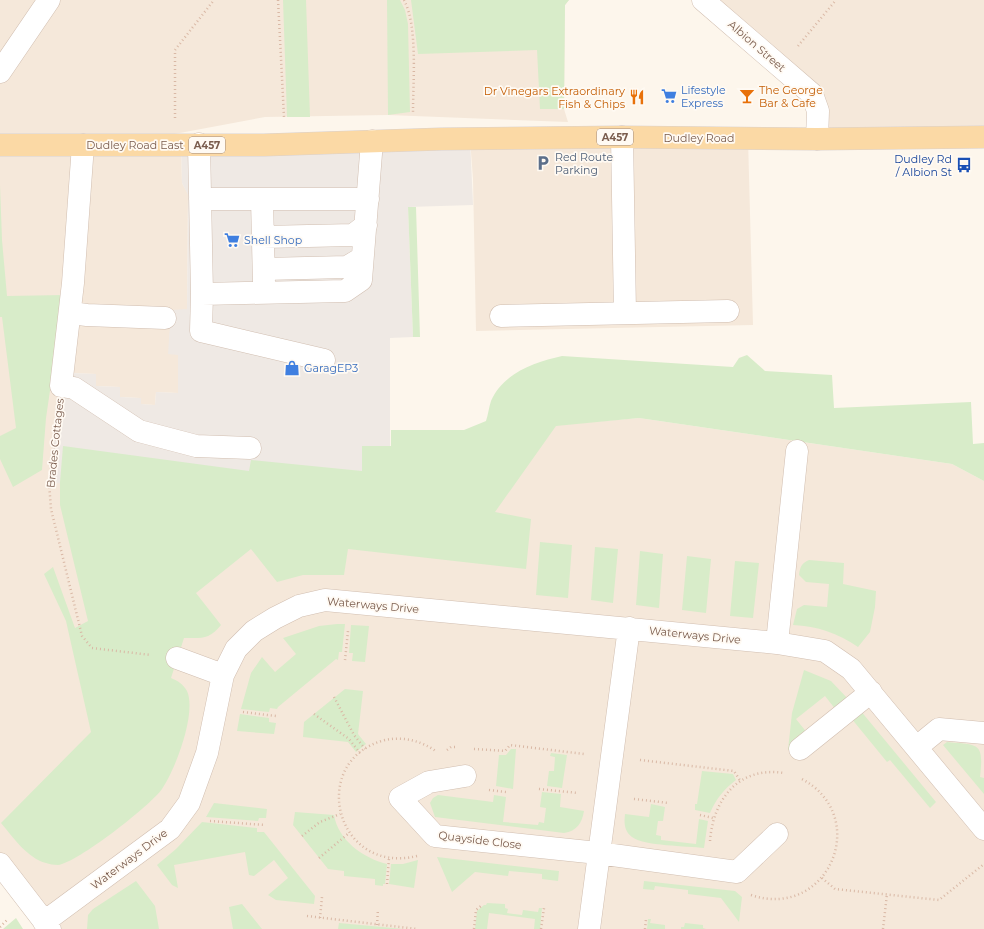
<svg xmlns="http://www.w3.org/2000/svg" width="984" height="929" viewBox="0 0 984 929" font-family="Montserrat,sans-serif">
<rect width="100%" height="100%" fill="#fdf6ec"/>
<path fill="#f5e8da" d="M 0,0 L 569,0 L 565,5 L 564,109 L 568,122 L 388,115 L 265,117 L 169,135 L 181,144 L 182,183 L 188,194 L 187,310 L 171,310 L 169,354 L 178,354 L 178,393 L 156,392 L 155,405 L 140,404 L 140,398 L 120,397 L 120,387 L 96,386 L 96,374 L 72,373 L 61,386 L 49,482 L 494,512 L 556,425 L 639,418 L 952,464 L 984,481 L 984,929 L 50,929 L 0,864 Z
M 703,0 L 984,0 L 984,137 L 817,139 L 818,111 Z
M 748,138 L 753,325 L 476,331 L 473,179 L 470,139 Z"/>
<path fill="#efe9e4" d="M 470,139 L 473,205 L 408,207 L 413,337 L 390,338 L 390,494 L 49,483 L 61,386 L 72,373 L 96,374 L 96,386 L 120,387 L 120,397 L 141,398 L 141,404 L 155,405 L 156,392 L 178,393 L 178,355 L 168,354 L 171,310 L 187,309 L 188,195 L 182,183 L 181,144 Z"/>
<path fill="#d8ecc9" d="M 283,0 L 306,0 L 310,117 L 287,117 Z
M 384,0 L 400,0 L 405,10 L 408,24 L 410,112 L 388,115 L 387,0 Z
M 411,0 L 569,0 L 565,5 L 564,109 L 540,109 L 537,50 L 418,54 Z
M 0,185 L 2,240 L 7,296 L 64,295 L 46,418 L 42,470 L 13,487 L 0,459 L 0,436 L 16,428 L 2,317 L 0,317 Z
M 408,207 L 416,207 L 420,337 L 413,337 Z
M 747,355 L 765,371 L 832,375 L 834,408 L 971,402 L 973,444 L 984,443 L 984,481 L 952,464 L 639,418 L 556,426 L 495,512 L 531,519 L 526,569 L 348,549 L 344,575 L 303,575 L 277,582 L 251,549 L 196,593 L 221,625 C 209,640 202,638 184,638 L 171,678 C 178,681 183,684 187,691 C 197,713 175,770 162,789 C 150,806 77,863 58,865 C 54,865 49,864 46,863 C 27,858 13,837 1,823 L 91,732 L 66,621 L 44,574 L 53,567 L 75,628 L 88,621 L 60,505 L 60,482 L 63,446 L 249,471 L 251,460 L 362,471 L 362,446 L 391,446 L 391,430 L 464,430 L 486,421 C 488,415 489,407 491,401 C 503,373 535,362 562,356 L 733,367 L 739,358 Z
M 540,542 L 572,545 L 568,598 L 536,595 Z
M 595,547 L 618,549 L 613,603 L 591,600 Z
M 640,551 L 663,554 L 659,608 L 636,605 Z
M 687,556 L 711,559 L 706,613 L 682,610 Z
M 809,560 L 844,563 L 843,584 L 876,591 L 875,607 L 870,632 L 858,647 C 837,633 818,626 793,625 L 797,609 L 804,605 L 827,607 L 829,584 L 806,582 L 799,575 C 800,568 801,563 809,560 Z
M 735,561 L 759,563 L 753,618 L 730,616 Z
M 337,624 L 345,624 L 342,652 L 339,652 L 338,660 L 336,659 L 278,707 L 277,709 L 270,708 L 269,712 L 241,709 L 251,673 L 262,657 L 275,672 L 296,654 L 283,638 L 319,626 Z
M 351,625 L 369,626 L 365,662 L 352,661 L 353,653 L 349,653 Z
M 804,670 L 831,681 L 849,700 L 836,710 L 825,696 L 796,719 L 808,734 L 788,750 L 792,713 Z
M 345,689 L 363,691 L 358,734 L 366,744 L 356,752 L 348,742 L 303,737 L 304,722 Z
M 860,710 L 936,802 L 930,808 L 890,760 L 887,762 L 851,718 Z
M 240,714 L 269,718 L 269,722 L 276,723 L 274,734 L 237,731 Z
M 947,742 C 979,745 984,742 980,777 L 984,778 L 984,794 L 943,745 Z
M 511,749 L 516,749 L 513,789 L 496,786 L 499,755 L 506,755 Z
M 551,753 L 567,755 L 562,788 L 547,786 L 549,771 L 554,771 L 555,757 L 550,756 Z
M 702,771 L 733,774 L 736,780 C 724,789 716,799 710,813 L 695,810 L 695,804 L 697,804 Z
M 542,792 L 561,794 L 560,807 L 584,811 C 582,823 577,831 564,833 L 435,817 L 430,803 L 433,798 L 438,795 L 493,802 L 494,795 L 506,797 L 503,822 L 538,825 L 539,822 L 544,823 L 546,808 L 540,807 Z
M 214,803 L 267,809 L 266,818 L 259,818 L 258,821 L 206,817 Z
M 651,804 L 665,807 L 663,821 L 658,821 L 656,835 L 661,836 L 661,840 L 696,844 L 699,819 L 708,821 L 704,848 C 688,846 643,846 632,837 C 624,831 624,823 625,814 L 649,817 Z
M 295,812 L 334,815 C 338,840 363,858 387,864 L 385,884 L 383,884 L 383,886 L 375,885 L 375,879 L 344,876 L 344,871 L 328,869 L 293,825 Z
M 202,822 L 257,828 L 257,832 L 264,832 L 315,896 L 314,904 L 276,900 L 268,895 L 288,878 L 274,860 L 254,876 L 249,875 L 245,852 L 174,865 L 178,888 L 172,885 L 157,865 L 176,849 Z
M 437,857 L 559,871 L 558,881 L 542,879 L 542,874 L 509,871 L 508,876 L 475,872 L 452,892 Z
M 418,860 L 414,888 L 389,884 L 391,864 L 403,864 Z
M 136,881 L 155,906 L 159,929 L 87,929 L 88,915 L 93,909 Z
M 644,881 L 735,891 L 742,897 L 739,922 L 721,898 L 688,894 L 688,890 L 655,886 L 654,890 L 643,889 Z
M 487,903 L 505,904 L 505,908 L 508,909 L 507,913 L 522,915 L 523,910 L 538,912 L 539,908 L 542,908 L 540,929 L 534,929 L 535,919 L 489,913 L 487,929 L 475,929 L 477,911 L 484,905 L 486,905 Z
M 242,904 L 262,929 L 233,929 L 229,907 Z
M 16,918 L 23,929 L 3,929 Z
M 648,919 L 651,919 L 650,923 L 665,925 L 665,929 L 647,929 Z
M 339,923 L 404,929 L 338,929 Z
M 685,923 L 703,925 L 703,928 L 706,929 L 681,929 L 681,927 L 684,927 Z"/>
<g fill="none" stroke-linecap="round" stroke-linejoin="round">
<defs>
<path id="minor" d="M 703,0 L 812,94 L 818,111 L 817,139
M 0,72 L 49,0
M 622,137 L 625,313
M 199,144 L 202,294 L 201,331 L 324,360
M 83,145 L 73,283 L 61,386 L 74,388 L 139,431 L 196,446 L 250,448
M 200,199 L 368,199
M 262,199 L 264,284
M 263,237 L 353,235 L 366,225
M 264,269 L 347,267 L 362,258
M 202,294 L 345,291 L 361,280 L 372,141
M 70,313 L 87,315 L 165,318
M 501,316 L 728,311
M 777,643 L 797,451
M 177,658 L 223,675
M 917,747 L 939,729 L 984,733
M 800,749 L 871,692
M 465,776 L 429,782 L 400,798 L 435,836 L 598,853 L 737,872 L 777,834
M 0,864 L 50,929
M 44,922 L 170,829 L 189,803 L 207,753 L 223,675 L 236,649 L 254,631 L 275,618 L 299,606 L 325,600 L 777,643 L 825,651 L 851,669 L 984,829
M 589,929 L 629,628"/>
<path id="major" d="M 0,145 L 264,145 L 441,139 L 622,137 L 817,139 L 984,137"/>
</defs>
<use href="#minor" stroke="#d1beb0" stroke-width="23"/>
<use href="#major" stroke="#dad1cd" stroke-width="23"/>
<path stroke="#d9b8a5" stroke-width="2.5" stroke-dasharray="1 3" stroke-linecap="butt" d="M 278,0 L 284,117
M 404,0 C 418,26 413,82 413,112
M 798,46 L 836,0
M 175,118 L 175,50 L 214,0
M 58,412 L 49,483 L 51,509 L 82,636 L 92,648 L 151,655
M 345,660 L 348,631
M 334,697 L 354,735 L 365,749
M 243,712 L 276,716
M 314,714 L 349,739 L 360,753
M 474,749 L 505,751 L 510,745 L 584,754
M 447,750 L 451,747 L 457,747
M 640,760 L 734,771 L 741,782
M 539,789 L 578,793
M 489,790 L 506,792
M 634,799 L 669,803
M 700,815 L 713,818
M 210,821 L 265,825
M 302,836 L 320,822 L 340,814
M 710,841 C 713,800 738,766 784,773
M 417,856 C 335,876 307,760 385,740 C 403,736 422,741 437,752
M 319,858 L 349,833
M 822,878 L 835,889 L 939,900 L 984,864
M 387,884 L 389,858
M 751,895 C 829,921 873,815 800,778
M 307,916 L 417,929
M 320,918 L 322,897
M 377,925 L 378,909
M 0,927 L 7,920
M 474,929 L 476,910 L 481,906
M 541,929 L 544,908
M 645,929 L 646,919
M 883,929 L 887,894"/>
<use href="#minor" stroke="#fff" stroke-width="22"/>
<use href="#major" stroke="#fbd9a5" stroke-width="22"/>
</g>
<defs>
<symbol id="supermarket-bare" viewBox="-9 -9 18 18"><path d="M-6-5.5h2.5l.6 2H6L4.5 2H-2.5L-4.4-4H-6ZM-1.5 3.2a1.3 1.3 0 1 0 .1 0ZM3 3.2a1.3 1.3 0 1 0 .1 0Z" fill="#3f7fe0" stroke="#fffaf3" stroke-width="2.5" paint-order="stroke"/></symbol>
<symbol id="bar-bare" viewBox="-9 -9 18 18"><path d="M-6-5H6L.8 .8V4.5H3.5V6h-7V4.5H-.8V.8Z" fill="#e8710a" stroke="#fffaf3" stroke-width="2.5" paint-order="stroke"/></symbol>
<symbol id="restaurant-bare" viewBox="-9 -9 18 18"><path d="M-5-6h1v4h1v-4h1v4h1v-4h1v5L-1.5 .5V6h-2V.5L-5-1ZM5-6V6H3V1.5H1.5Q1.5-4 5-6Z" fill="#e8710a" stroke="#fffaf3" stroke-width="2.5" paint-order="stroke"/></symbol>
<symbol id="parking-bare" viewBox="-9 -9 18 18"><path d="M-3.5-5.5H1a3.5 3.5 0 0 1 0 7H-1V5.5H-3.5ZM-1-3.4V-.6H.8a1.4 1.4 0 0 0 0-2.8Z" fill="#5c6f8a" stroke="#fffaf3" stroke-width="2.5" paint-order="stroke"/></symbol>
<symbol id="bus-bare" viewBox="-9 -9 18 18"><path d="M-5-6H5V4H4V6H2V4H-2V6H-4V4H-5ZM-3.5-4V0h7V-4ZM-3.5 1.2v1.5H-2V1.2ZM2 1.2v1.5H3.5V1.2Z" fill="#1a4fb4" stroke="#fffaf3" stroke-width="2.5" paint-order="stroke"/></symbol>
<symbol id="shop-bare" viewBox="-9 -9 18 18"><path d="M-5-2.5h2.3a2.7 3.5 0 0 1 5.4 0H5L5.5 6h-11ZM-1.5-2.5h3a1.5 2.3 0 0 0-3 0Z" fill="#3f7fe0" stroke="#fffaf3" stroke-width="2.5" paint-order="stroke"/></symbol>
</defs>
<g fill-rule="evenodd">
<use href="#supermarket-bare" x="658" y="85" width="22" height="22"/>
<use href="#bar-bare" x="736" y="85" width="22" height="22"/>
<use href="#restaurant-bare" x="626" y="86" width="22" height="22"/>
<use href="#parking-bare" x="532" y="152" width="22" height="22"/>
<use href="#bus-bare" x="953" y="154" width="22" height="22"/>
<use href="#supermarket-bare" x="221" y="229" width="22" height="22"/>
<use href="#shop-bare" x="281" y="357" width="22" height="22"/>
</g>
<g text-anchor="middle" stroke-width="3.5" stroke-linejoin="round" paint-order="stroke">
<g fill="#fffaf3" stroke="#a28b7f" stroke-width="1">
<rect x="597" y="129" width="36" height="16" rx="3"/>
<rect x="189" y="137" width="36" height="16" rx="3"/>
</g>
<g font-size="10" font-weight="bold" fill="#7a5c4d">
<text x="615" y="141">A457</text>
<text x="207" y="149">A457</text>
</g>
<g font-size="11" fill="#7a5c4d" stroke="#fffaf3">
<text transform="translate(757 46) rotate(41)" y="4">Albion Street</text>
<text x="699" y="142">Dudley Road</text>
<text x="135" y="149">Dudley Road East</text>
<text transform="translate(55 443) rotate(-84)" y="4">Brades Cottages</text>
<text transform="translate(373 605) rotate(5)" y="4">Waterways Drive</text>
<text transform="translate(695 635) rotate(6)" y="4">Waterways Drive</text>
<text transform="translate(480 840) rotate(7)" y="4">Quayside Close</text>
<text transform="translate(129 859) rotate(-37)" y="4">Waterways Drive</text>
</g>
<g font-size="11" fill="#366cbe" stroke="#fffaf3" text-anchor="start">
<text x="681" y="94">Lifestyle<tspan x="681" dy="13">Express</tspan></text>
<text x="244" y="244">Shell Shop</text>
<text x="304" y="372">GaragEP3</text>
</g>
<g font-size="11" fill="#c56008" stroke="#fffaf3" text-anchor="start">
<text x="759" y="94">The George<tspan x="759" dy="13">Bar &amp; Cafe</tspan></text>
<text x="625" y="95" text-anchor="end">Dr Vinegars Extraordinary<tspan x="625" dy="13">Fish &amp; Chips</tspan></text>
</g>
<g font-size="11" fill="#4e5e75" stroke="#fffaf3" text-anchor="start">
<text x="555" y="161">Red Route<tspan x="555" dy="13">Parking</tspan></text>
</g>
<g font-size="11" fill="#164399" stroke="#fffaf3" text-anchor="end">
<text x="952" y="163">Dudley Rd<tspan x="952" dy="13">/ Albion St</tspan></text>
</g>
</g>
</svg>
